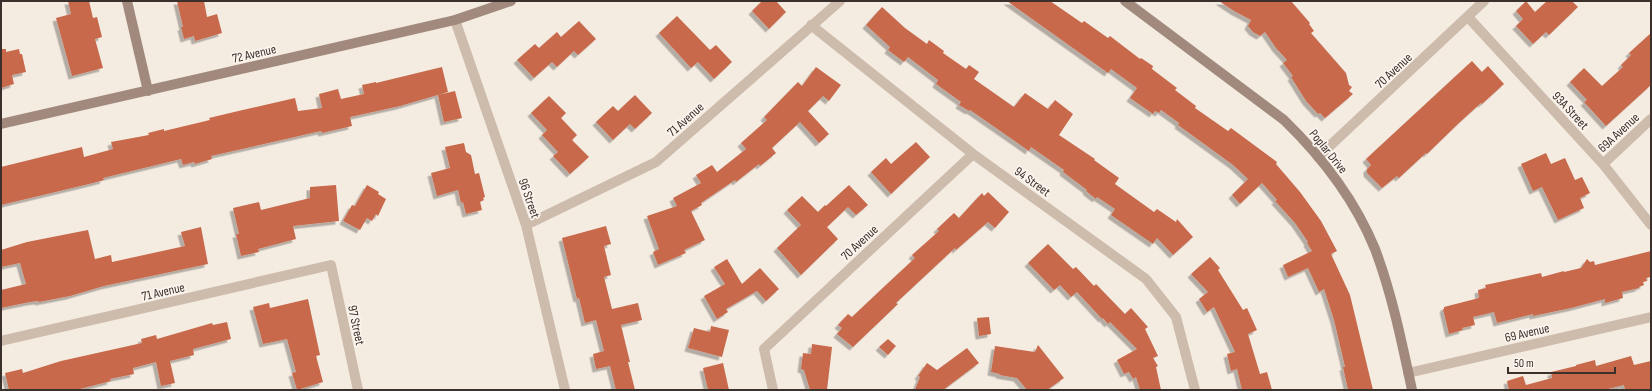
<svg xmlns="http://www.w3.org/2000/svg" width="1652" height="391" viewBox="0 0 1652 391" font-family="'Sofia Sans Condensed',sans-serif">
<defs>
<filter id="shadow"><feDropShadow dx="-3.5" dy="3.5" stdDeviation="0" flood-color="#0004"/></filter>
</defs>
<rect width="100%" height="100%" fill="#f4ebe1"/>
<path fill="#c8694b" filter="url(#shadow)" d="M 68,1 L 89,1 L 93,18 L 97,17 L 102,37 L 95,39 L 103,68 L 72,76 L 56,18 L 71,14 Z
M 177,1 L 204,1 L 207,17 L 217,14 L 222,33 L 195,41 L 194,36 L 184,39 L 181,27 L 183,27 Z
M 762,1 L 776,1 L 786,12 L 769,29 L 752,11 Z
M 1007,1 L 1050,1 L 1082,23 L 1084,21 L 1108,38 L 1110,36 L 1140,59 L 1141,58 L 1153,66 L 1152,69 L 1177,88 L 1175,90 L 1196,106 L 1195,108 L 1228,131 L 1231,128 L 1277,162 L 1276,164 L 1300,192 L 1321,221 L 1337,251 L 1331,254 L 1350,295 L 1373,390 L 1348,390 L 1343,367 L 1345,367 L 1343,358 L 1334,320 L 1324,289 L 1319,292 L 1308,268 L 1288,277 L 1283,265 L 1312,251 L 1307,243 L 1308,242 L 1295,223 L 1275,201 L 1277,200 L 1262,183 L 1240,204 L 1232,195 L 1248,179 L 1233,165 L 1178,125 L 1179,123 L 1161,110 L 1159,113 L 1155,111 L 1153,114 L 1130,98 L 1137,88 L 1111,69 L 1108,73 Z
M 1219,1 L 1291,1 L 1310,23 L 1309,24 L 1314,31 L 1311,33 L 1346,73 L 1349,85 L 1352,87 L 1349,91 L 1353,94 L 1325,118 L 1320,113 L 1318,114 L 1306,101 L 1291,77 L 1293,76 L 1283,63 L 1287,60 L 1276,48 L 1265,32 L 1260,36 L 1253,32 L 1248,26 L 1251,20 L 1234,11 Z
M 1526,1 L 1535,12 L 1547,1 L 1572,1 L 1578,7 L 1549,35 L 1546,32 L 1533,44 L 1516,26 L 1523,19 L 1516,11 Z
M 882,7 L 905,28 L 927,44 L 929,40 L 944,51 L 943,53 L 966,69 L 969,65 L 979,72 L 974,79 L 1014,107 L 1025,93 L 1048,109 L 1055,100 L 1073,114 L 1059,135 L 1095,159 L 1094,160 L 1119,178 L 1115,184 L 1154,212 L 1157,209 L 1176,222 L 1177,219 L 1193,237 L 1173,255 L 1157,238 L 1153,244 L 1111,215 L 1115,209 L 1097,197 L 1096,199 L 1086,191 L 1087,190 L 1063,172 L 1064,170 L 1031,147 L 1029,151 L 970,110 L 969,111 L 959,105 L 961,102 L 936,84 L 938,80 L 908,57 L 904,62 L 888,50 L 890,47 L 866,25 Z
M 677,16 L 710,50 L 716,45 L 732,62 L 714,79 L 698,62 L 691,68 L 659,33 Z
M 579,21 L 596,39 L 578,55 L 574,51 L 557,67 L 552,62 L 534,78 L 517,60 L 535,44 L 539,48 L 557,32 L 561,37 Z
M 1651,33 L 1651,85 L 1606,126 L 1584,102 L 1587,100 L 1570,82 L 1584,68 L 1602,86 L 1623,67 L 1621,65 L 1631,55 L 1629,53 Z
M 1,49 L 6,49 L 6,52 L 19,49 L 20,54 L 22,54 L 26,72 L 12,75 L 14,84 L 1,88 Z
M 1472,61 L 1482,72 L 1488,66 L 1504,84 L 1482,104 L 1481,103 L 1460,122 L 1427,154 L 1426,153 L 1399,178 L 1397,176 L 1382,188 L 1367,173 L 1367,169 L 1371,165 L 1366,159 Z
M 442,67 L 448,92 L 400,106 L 350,117 L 352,126 L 322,133 L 321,131 L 211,156 L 212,159 L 195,164 L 194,162 L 183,165 L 181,159 L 103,178 L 104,180 L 93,183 L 1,205 L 1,167 L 82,147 L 84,157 L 113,149 L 111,142 L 149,135 L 148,133 L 164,129 L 164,131 L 210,120 L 209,118 L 230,113 L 295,98 L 298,111 L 322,108 L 319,94 L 338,89 L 341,99 L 364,94 L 362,85 L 376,82 L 376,83 Z
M 816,67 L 841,85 L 829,101 L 823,96 L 808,111 L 829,134 L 819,143 L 800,122 L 772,148 L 776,153 L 760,166 L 759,164 L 736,182 L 735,180 L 701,203 L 702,205 L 691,211 L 705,240 L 684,250 L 686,253 L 658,265 L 653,252 L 659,249 L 647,216 L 677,206 L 673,198 L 701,183 L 696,175 L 712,165 L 717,172 L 746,149 L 741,143 L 767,120 L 764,117 L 798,82 L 802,86 Z
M 455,91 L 462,118 L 444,122 L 438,95 Z
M 635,95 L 652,113 L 635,129 L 630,124 L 613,140 L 596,122 L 613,106 L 618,111 Z
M 549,96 L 566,113 L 561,118 L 577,135 L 572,140 L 589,157 L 570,174 L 553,156 L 558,152 L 542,135 L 547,130 L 531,113 Z
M 916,142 L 930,157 L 891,194 L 871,172 L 886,158 L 891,164 Z
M 464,143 L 466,152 L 471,155 L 475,174 L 479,173 L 485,197 L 483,198 L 484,200 L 480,202 L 482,210 L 466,214 L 463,202 L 461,203 L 458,190 L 437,196 L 431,173 L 450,168 L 445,147 Z
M 1546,153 L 1551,164 L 1565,158 L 1575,180 L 1582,177 L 1590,193 L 1580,198 L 1584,208 L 1558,220 L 1542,187 L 1533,191 L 1521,164 Z
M 336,185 L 339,221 L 293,226 L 296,239 L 258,249 L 259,252 L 241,256 L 236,234 L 239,234 L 233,208 L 259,202 L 261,210 L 310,198 L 310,187 Z
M 367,185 L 379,192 L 378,194 L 386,199 L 378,216 L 376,214 L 372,221 L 367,218 L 360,230 L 343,221 L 352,205 L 355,206 Z
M 849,185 L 868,205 L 856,215 L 848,207 L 827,227 L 838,239 L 801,275 L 777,248 L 801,225 L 787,210 L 802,196 L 818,212 L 825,205 L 826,206 Z
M 988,192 L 1009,212 L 995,228 L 988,222 L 956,250 L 955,248 L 896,303 L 898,304 L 853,347 L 837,334 L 842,328 L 838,325 L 848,314 L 852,317 L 887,284 L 915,258 L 912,255 L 939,231 L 937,229 L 954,213 L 959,218 L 982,193 L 984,196 Z
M 606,226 L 611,244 L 604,246 L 611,275 L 604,277 L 612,309 L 638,303 L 642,320 L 621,325 L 630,362 L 628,362 L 635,390 L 616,390 L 610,366 L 596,369 L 593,354 L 604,351 L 596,320 L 585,323 L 579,298 L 577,299 L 562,238 Z
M 201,227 L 208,264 L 104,286 L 70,296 L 39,302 L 38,301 L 30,302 L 1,308 L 1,290 L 26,284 L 20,263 L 1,267 L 1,250 L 27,242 L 88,230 L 95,259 L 111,255 L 112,262 L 185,246 L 181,232 Z
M 1048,244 L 1073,269 L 1076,267 L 1094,286 L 1096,284 L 1125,314 L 1131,308 L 1148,327 L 1145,329 L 1158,356 L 1153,358 L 1158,366 L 1156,367 L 1161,390 L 1140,390 L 1136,377 L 1133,379 L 1129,372 L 1124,374 L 1117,360 L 1137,349 L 1110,322 L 1108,324 L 1103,318 L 1102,319 L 1077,292 L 1071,297 L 1060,285 L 1054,290 L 1028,263 Z
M 1651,251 L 1651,277 L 1646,278 L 1647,281 L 1643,282 L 1644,285 L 1639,287 L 1639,288 L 1622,292 L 1623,298 L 1605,303 L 1605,299 L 1571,308 L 1533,316 L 1533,314 L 1497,323 L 1494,312 L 1473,317 L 1475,325 L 1462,328 L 1463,330 L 1449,334 L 1443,309 L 1444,309 L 1444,307 L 1479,298 L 1478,290 L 1486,288 L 1485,285 L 1541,273 L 1542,277 L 1564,271 L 1564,272 L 1581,268 L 1587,259 L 1590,262 L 1594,261 L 1595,265 Z
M 1210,257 L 1220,268 L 1218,270 L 1243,310 L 1247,308 L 1257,330 L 1248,334 L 1260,374 L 1267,372 L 1272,390 L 1242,390 L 1237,369 L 1231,371 L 1227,354 L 1235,352 L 1214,307 L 1207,312 L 1199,299 L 1208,292 L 1191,274 Z
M 727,259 L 742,284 L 760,268 L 779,289 L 766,301 L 757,291 L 726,309 L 728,312 L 717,319 L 704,296 L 725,284 L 714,267 Z
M 308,299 L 320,355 L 316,356 L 323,382 L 297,390 L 292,373 L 296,372 L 287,339 L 263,344 L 253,307 L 269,303 L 270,308 Z
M 989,317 L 991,334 L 979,336 L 977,318 Z
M 227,322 L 231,339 L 193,349 L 194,355 L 170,361 L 175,383 L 161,386 L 156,362 L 133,368 L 134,374 L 110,379 L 111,381 L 76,390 L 9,390 L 5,373 L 22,369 L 23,373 L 61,361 L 142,343 L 141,339 L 156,335 L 157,339 L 212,323 L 213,325 Z
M 711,326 L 729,330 L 722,357 L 688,348 L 694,328 L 710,332 Z
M 888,339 L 896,346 L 888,355 L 879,347 Z
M 812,344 L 832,347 L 827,390 L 810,390 L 804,370 L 801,369 L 803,353 L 811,354 Z
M 1038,345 L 1064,378 L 1047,390 L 1027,390 L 1017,378 L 999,375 L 1000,374 L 991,372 L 995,346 L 1035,352 Z
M 967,348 L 979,363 L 943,390 L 915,390 L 920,377 L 918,376 L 927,363 L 937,370 Z
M 1631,356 L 1634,365 L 1651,361 L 1651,390 L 1625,390 L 1624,385 L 1604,390 L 1509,390 L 1507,381 L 1523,376 L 1526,385 L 1552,378 L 1551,372 L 1576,366 L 1576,365 L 1595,360 L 1596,366 Z
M 723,363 L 729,390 L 708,390 L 703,368 Z"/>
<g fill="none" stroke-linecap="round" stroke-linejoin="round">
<path stroke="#cdbbac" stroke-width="10" d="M 1468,17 L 1603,164 L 1651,225
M 455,20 L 526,225 L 565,390
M 811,25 L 973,154 L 1146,279 L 1176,317 L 1195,390
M 1318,157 L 1484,1
M 1603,164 L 1651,119
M 526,225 L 656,162 L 840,1
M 1,341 L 331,265 L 358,390
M 1408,373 L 1651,317
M 773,390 L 764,349 L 973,154"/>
<path stroke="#a18a7d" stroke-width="10" d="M 127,1 L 148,91
M 1125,1 L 1284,120 C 1321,156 1355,200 1375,249 C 1392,294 1402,343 1412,390
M 1,124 L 455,20 L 511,1"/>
</g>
<g text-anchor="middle" stroke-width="3.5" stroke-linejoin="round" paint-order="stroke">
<g font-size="13" fill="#3b302b" stroke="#fbf5ee">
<text transform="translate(254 53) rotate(-13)" y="5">72 Avenue</text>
<text transform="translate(1393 70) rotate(-43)" y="5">70 Avenue</text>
<text transform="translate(1571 110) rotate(47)" y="5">93A Street</text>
<text transform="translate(685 119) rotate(-42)" y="5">71 Avenue</text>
<text transform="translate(1618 132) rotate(-43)" y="5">69A Avenue</text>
<text transform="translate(1329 151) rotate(51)" y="5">Poplar Drive</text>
<text transform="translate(1033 181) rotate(36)" y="5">94 Street</text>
<text transform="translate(530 198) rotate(71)" y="5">96 Street</text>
<text transform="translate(859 242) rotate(-43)" y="5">70 Avenue</text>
<text transform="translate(163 291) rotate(-13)" y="5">71 Avenue</text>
<text transform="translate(357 325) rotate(78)" y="5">97 Street</text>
<text transform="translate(1527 332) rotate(-13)" y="5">69 Avenue</text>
</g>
</g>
<rect width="1652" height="391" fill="none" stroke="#3b302b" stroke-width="4"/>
<path d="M1508 367v6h107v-6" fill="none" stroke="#3b302b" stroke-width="2"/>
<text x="1514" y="367" font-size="12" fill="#3b302b" stroke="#fbf5ee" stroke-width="3" paint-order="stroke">50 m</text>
</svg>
